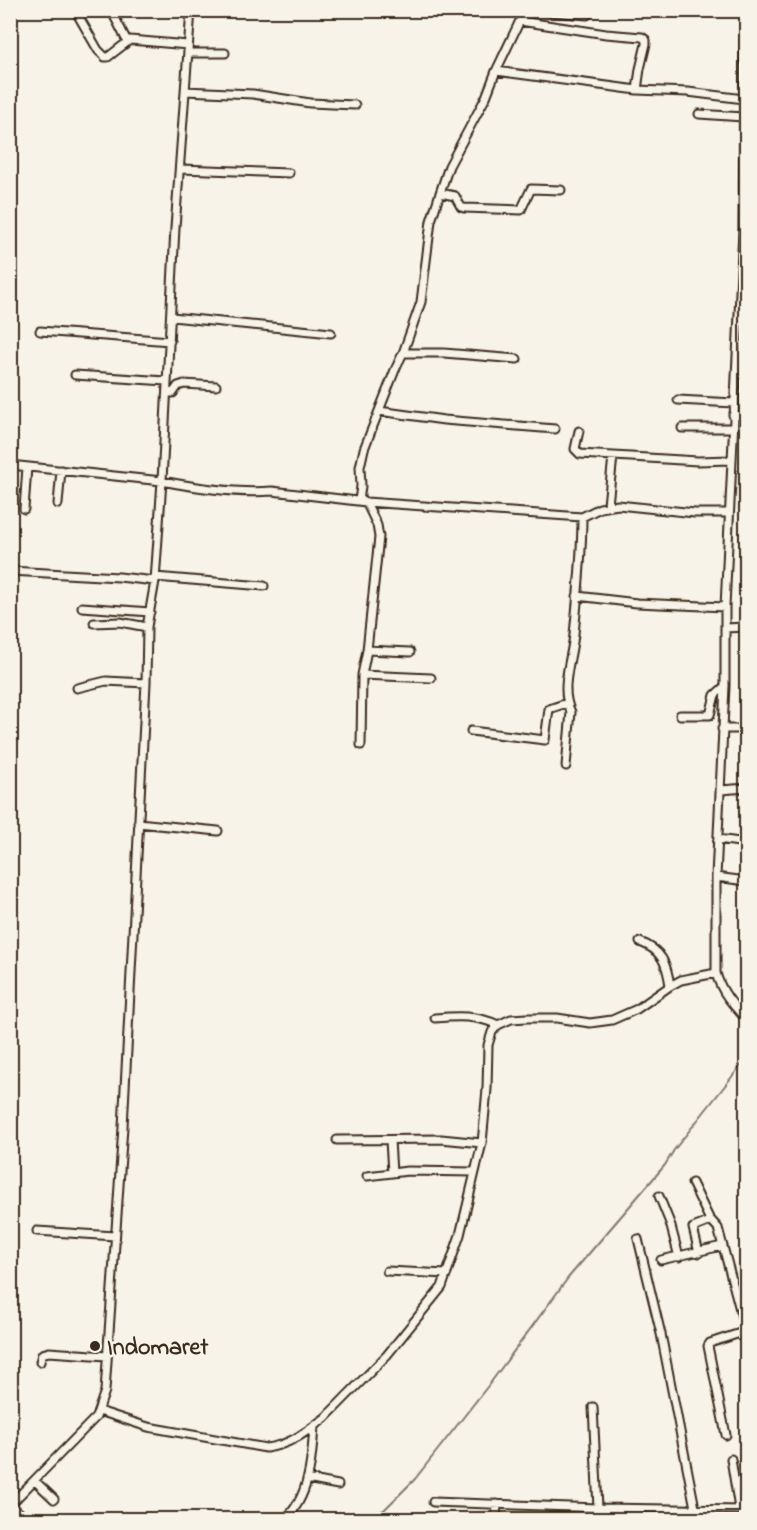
<svg xmlns="http://www.w3.org/2000/svg" width="757" height="1530" viewBox="0 0 757 1530" font-family="'Indie Flower',sans-serif">
<rect width="100%" height="100%" fill="#f7f3e8"/>
<filter id="ink" filterUnits="userSpaceOnUse"><feTurbulence type="fractalNoise" baseFrequency=".0167" numOctaves="2"/><feDisplacementMap in="SourceGraphic" scale="12" xChannelSelector="R" yChannelSelector="G"/><feConvolveMatrix kernelMatrix="1 2 1 2 8 2 1 2 1" color-interpolation-filters="sRGB"/></filter>
<g filter="url(#ink)">
<g fill="none" stroke-linecap="round" stroke-linejoin="round">
<path stroke="#84786c" stroke-width="2" d="M 364,1520 L 384,1510 L 415,1479 L 491,1382 L 568,1278 L 665,1165 L 674,1150 L 746,1059"/>
<defs>
<path id="minor" d="M 75,10 L 98,50 L 105,57 L 108,57 L 130,40 L 188,45
M 111,10 L 127,41
M 529,10 L 587,15
M 745,10 L 743,230 L 725,607 L 725,686 L 716,877 L 716,973 C 721,992 733,1005 746,1019
M 520,21 L 606,34 L 642,37 L 646,40 L 646,44 L 640,69 L 637,90
M 188,53 L 225,53
M 496,71 L 637,90 L 688,92 L 744,99
M 185,91 L 253,94 L 310,103 L 355,105
M 699,114 L 743,117
M 181,169 L 289,173
M 440,193 L 455,196 L 461,207 L 464,208 L 521,210 L 531,189 L 561,190
M 172,317 L 331,333
M 40,331 L 170,341
M 403,353 L 444,353 L 517,359
M 75,375 L 166,381
M 167,392 L 173,393 L 178,386 L 184,384 L 216,386
M 678,400 L 734,403
M 379,411 L 444,420 L 555,429
M 733,415 L 746,416
M 682,428 L 732,428
M 579,431 L 575,449 L 580,454 L 698,461 L 731,460
M 10,465 L 162,481 C 198,488 237,494 272,491 L 366,502 L 582,517 L 600,508 L 618,505 L 695,513 L 729,513
M 359,501 L 361,486 L 360,467 L 364,449 L 395,370 L 403,353 L 421,302 L 431,221 L 440,193 L 449,166 L 486,97 L 496,71 L 525,10
M 58,504 L 61,470
M 608,505 L 613,456
M 24,509 L 27,467
M 10,571 L 119,577 L 155,581
M 155,577 L 264,586
M 577,596 L 637,603 L 725,607
M 82,607 L 150,612
M 94,623 L 120,622 L 147,627
M 725,628 L 746,627
M 367,650 L 410,652
M 362,675 L 431,678
M 77,688 L 106,681 L 146,683
M 680,715 L 710,715 L 715,695 L 725,686
M 722,729 L 746,729
M 471,731 L 545,740 L 549,709 L 567,703
M 361,745 L 362,675 L 367,650 L 379,537 L 377,525 L 366,502
M 566,766 L 571,712 C 559,688 572,659 574,634 C 578,595 582,556 582,517
M 721,790 L 746,788
M 138,823 L 218,831
M 718,839 L 746,843
M 716,877 L 746,881
M 640,942 C 662,950 667,964 670,986
M 435,1018 C 458,1016 477,1015 498,1025
M 337,1140 L 441,1139 L 482,1143
M 392,1173 L 407,1171 L 475,1172
M 367,1176 L 392,1173 L 390,1140
M 692,1183 L 709,1218 L 708,1222 L 693,1228 L 699,1253
M 659,1196 L 670,1223 L 679,1257
M 709,1218 L 718,1228 L 746,1332
M 37,1231 L 115,1236
M 638,1239 L 661,1334 L 695,1508
M 661,1260 L 722,1246
M 387,1271 L 447,1274
M 40,1362 L 42,1354 L 49,1352 L 107,1356
M 99,1411 L 148,1427 L 266,1448 C 290,1445 306,1432 325,1418 L 387,1355 L 442,1287 L 460,1235 L 482,1143 L 487,1089 L 488,1045 L 492,1032 L 498,1025 L 511,1019 L 527,1018 L 557,1018 L 590,1023 L 612,1020 L 637,1009 L 670,986 L 681,980 L 716,973
M 726,1435 L 708,1346 L 710,1343 L 746,1331
M 731,1459 L 739,1509
M 307,1479 L 338,1485
M 35,1481 L 54,1499
M 433,1502 L 598,1508 L 593,1407
M 10,1505 L 96,1417 L 105,1391 L 123,1127 L 146,683 L 147,627 L 155,581 L 162,481 L 175,228 L 191,10
M 11,1505 L 27,1520
M 284,1520 C 310,1498 312,1457 314,1426
M 496,1520 L 497,1504
M 595,1520 L 598,1508 L 746,1510"/>
</defs>
<use href="#minor" stroke="#3b2a1e" stroke-width="11"/>
<use href="#minor" stroke="#f7f3e8" stroke-width="7"/>
</g>
</g>
<circle fill="#3b2a1e" stroke="#f7f3e8" stroke-width="2" cx="95" cy="1346" r="6"/>
<g text-anchor="middle" stroke-width="5" stroke-linejoin="round" paint-order="stroke">
<g font-size="24" font-weight="bold" fill="#3b2a1e" stroke="#f7f3e8" text-anchor="start">
<text x="107" y="1354">Indomaret</text>
</g>
</g>
<rect width="757" height="1530" fill="none" stroke="#f7f3e8" stroke-width="36"/>
<rect x="18" y="18" width="721" height="1494" fill="none" stroke="#3b2a1e" stroke-width="2" filter="url(#ink)"/>
</svg>
